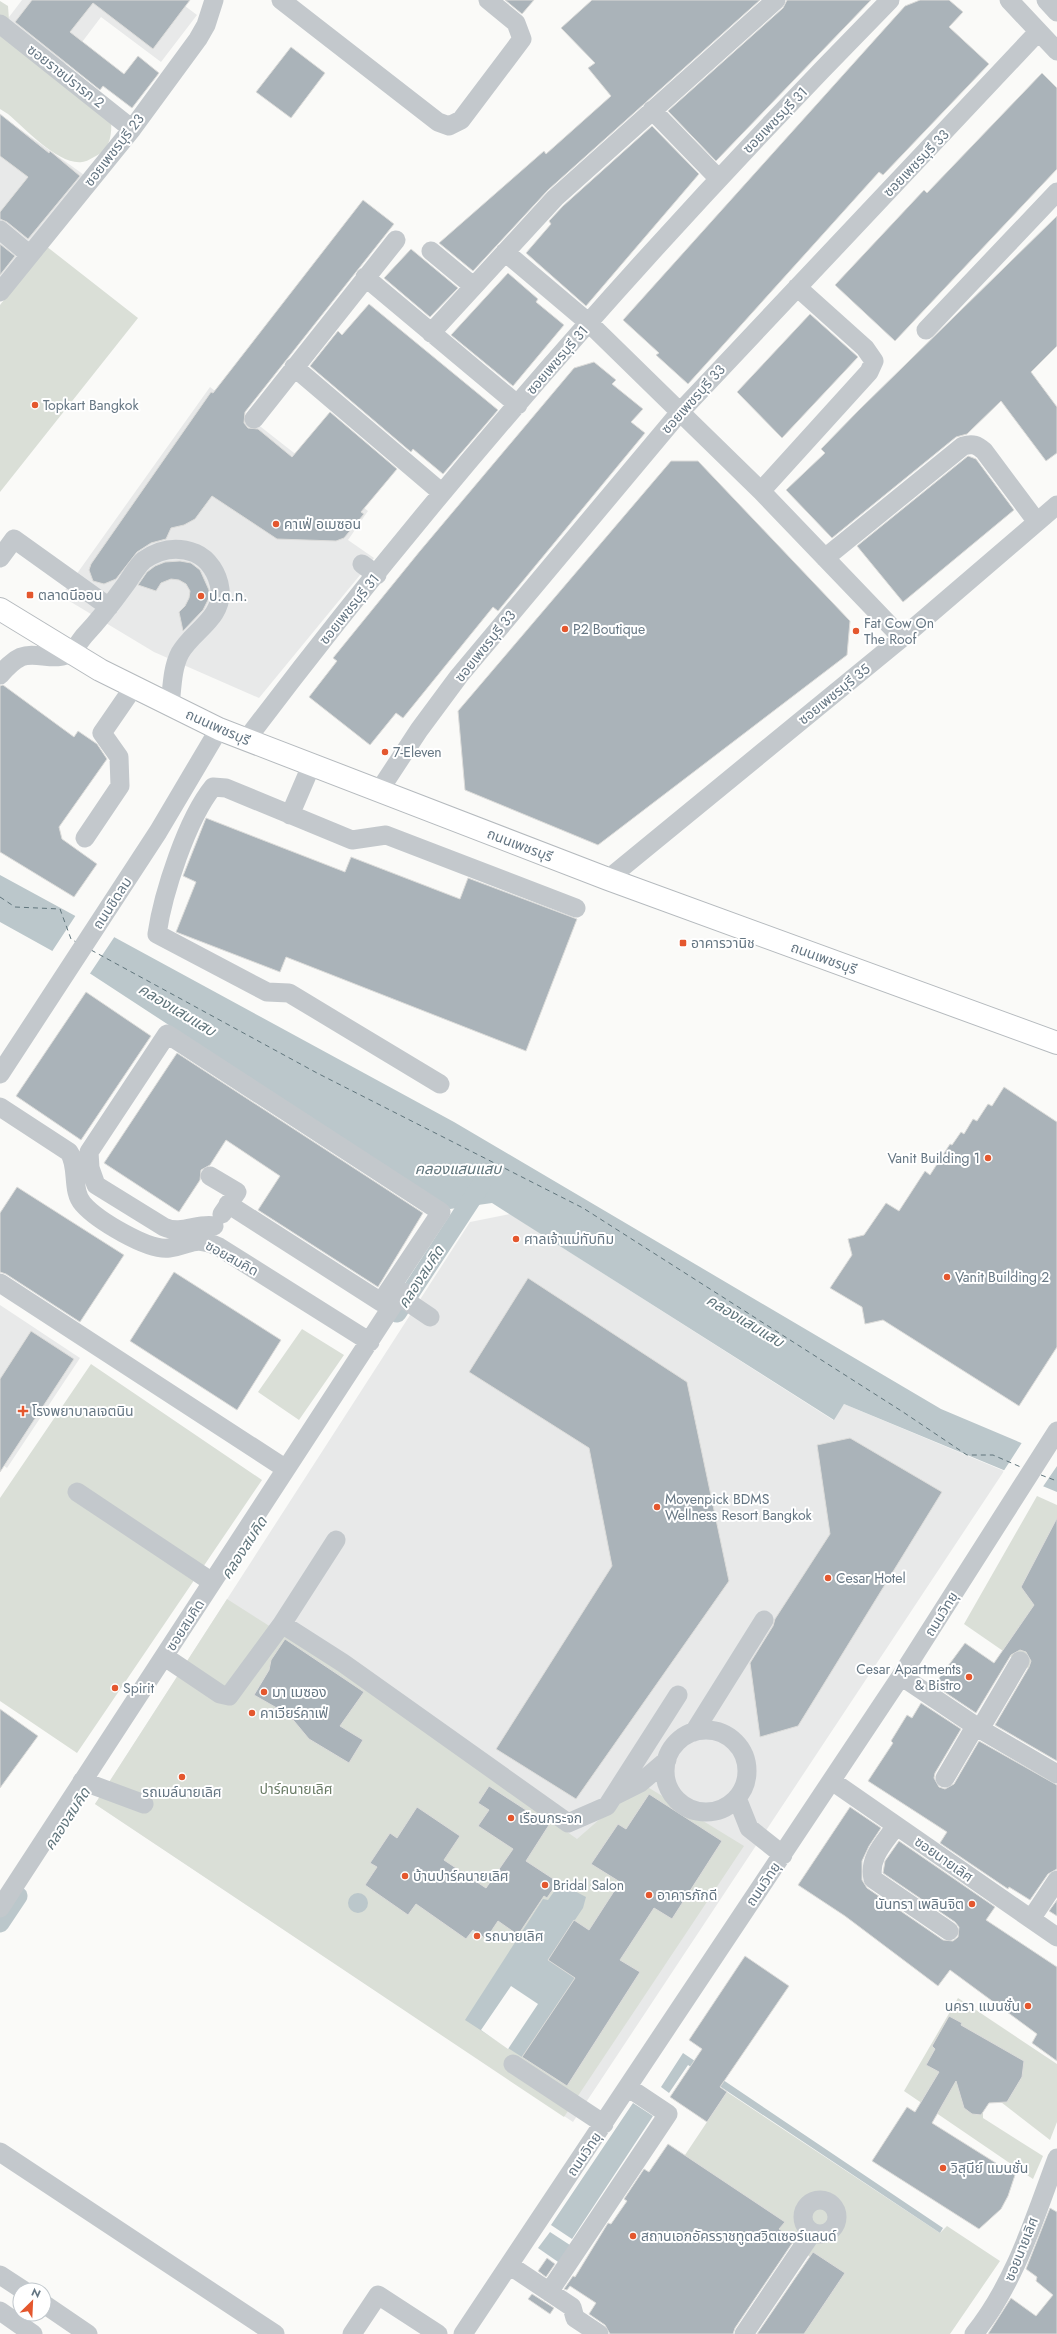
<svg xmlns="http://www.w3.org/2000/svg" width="1057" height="2334" viewBox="0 0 1057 2334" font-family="Jost,'Noto Sans Thai',sans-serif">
<rect width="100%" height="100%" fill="#fafaf8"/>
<path fill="#e8e9e9" d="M 22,0 L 177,0 L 197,15 L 161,62 L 101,17 L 64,66 L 6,21 Z
M 0,115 L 87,177 L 0,284 Z
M 210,387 L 368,511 L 348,540 L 374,558 L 259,698 L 154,652 L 61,596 Z
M 510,1214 L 833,1420 L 844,1404 L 1004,1471 L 573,2122 L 95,1804 L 470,1222 Z
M 0,1305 L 80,1358 L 7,1468 L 0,1463 Z"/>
<path fill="#dadfd7" d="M 0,1 L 8,6 L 9,20 L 111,119 C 112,133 111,149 96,156 C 92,158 86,162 82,162 C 58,165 25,128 8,114 L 0,109 Z
M 46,246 L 138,318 L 0,492 L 0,305 Z
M 302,1329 L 344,1355 L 299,1420 L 258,1392 Z
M 91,1364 L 262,1480 L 77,1753 L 0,1701 L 0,1498 Z
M 1037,1496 L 1057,1505 L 1057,1688 L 964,1624 Z
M 227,1599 L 367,1688 L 577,1839 L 641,1783 L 744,1846 L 564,2117 L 95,1804 Z
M 958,1998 L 1057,2064 L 1057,2122 L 1050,2140 L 997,2099 L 983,2106 L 983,2118 L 1043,2156 L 1033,2179 L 904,2091 Z
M 727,2092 L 940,2233 L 947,2226 L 1000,2261 L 950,2334 L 776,2334 L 818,2263 L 792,2243 L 602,2269 L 685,2155 Z"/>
<path fill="#bbc7cb" d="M 0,875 L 454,1122 L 941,1409 L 1057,1458 L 1057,1492 L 844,1404 L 834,1420 L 492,1203 L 450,1209 L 74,963 L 0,922 Z
M 558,1886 L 567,1887 L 586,1897 L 583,1908 L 548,1960 L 575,1978 L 522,2057 L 465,2020 L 543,1899 L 548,1900 Z
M348 1903a10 10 0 1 1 20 0a10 10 0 1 1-20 0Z
M 683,2053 L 943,2228 L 940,2233 L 688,2065 L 669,2093 L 661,2087 Z
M 633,2103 L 653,2116 L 572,2239 L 551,2225 Z
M 550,2232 L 573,2247 L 561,2264 L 538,2248 Z"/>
<path fill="#fafaf8" d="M 76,915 L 115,936 L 89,975 L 51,953 Z
M 1023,1441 L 1057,1456 L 1057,1466 L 1042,1488 L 1003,1472 Z
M 511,1986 L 538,2004 L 508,2049 L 481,2030 Z"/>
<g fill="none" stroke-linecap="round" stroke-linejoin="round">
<path stroke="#bbc7cb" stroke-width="19" d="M 397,1313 L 481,1185
M 0,1923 L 18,1896"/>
<path stroke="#60757c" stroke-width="1" stroke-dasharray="5 4" stroke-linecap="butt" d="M 0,897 L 15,907 L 60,909 L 71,939 L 76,942
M 91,950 L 317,1073 L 583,1208 L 903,1412 L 967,1455 L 993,1455 L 1023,1468
M 1041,1475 L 1057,1481"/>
</g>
<path fill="#aab3b9" stroke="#dcdcda" d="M 32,0 L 190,0 L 153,49 L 93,3 L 70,32 L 124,74 L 138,56 L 159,73 L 132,108 L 103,86 L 100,90 L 15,22 Z
M 505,0 L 534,0 L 522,14 Z
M 592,0 L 760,0 L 548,190 L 473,271 L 439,243 L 544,151 L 546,154 L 611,96 L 588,68 L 595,63 L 561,28 Z
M 787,0 L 871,0 L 716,161 L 668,111 L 783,8 Z
M 920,0 L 949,0 L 963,12 L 949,27 L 989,64 L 883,175 L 879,172 L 688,384 L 656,355 L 659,353 L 623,320 L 905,6 Z
M 291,47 L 325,73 L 291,118 L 256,92 Z
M 1042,73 L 1057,88 L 1057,169 L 895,341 L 835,285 L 924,190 L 927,193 Z
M 0,114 L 49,153 L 50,151 L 80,176 L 28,239 L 7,222 L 0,219 L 0,212 L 28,177 L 0,156 Z
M 652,126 L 699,174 L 586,306 L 526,253 L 551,224 L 549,221 L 563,206 Z
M 363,200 L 394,224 L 245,412 L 244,423 L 248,428 L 258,429 L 292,457 L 330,412 L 397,469 L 361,512 L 364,514 L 344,538 L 336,541 L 277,539 L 212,496 L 195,519 L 184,525 L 171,528 L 166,539 L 151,543 L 137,552 L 116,579 L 104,584 L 93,581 L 89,570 L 91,564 L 211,392 L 213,393 Z
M 1057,216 L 1057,346 L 1031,372 L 1057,407 L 1057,453 L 1046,461 L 1001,401 L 967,434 L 956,437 L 832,538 L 786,490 L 825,453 L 821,449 L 859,410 Z
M 0,244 L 15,256 L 0,275 Z
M 411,249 L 458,288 L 430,317 L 384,278 Z
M 508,273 L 538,299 L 536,302 L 564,325 L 513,386 L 451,335 Z
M 369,304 L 498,410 L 443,474 L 413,449 L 411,452 L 310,366 L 338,331 L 342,335 Z
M 810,314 L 858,357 L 782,438 L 737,392 Z
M 594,362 L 616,380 L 612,384 L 643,409 L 631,422 L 645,433 L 498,611 L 493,607 L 403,718 L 396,713 L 370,745 L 309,697 L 337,661 L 333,658 L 420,551 L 574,368 Z
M 968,456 L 976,459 L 1014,510 L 903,602 L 857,546 Z
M 671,461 L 698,461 L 850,621 L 847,655 L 598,845 L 465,790 L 458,711 Z
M 180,561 L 191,563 L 200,570 L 209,590 L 209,598 L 203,610 L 183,631 L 179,612 L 185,606 L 189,598 L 190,591 L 186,584 L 179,580 L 171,579 L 161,583 L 156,591 L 138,585 L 147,572 L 155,566 L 165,562 Z
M 3,685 L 74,737 L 78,731 L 97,744 L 107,759 L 59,827 L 62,839 L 97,864 L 74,897 L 0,852 L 0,686 Z
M 206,818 L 345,872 L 351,857 L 460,899 L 468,878 L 577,919 L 526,1051 L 286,957 L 280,972 L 176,932 L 196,882 L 183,876 Z
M 86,992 L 151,1036 L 81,1140 L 16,1096 Z
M 177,1053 L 423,1213 L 378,1287 L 258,1210 L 280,1176 L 226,1140 L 210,1165 L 201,1170 L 200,1180 L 179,1212 L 104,1163 Z
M 1004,1087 L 1057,1122 L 1057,1347 L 1019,1406 L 883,1320 L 865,1324 L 862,1307 L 830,1288 L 852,1255 L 848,1239 L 864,1235 L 886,1203 L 899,1211 L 925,1171 L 930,1175 L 950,1144 L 952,1145 L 961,1132 L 964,1134 L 973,1119 L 977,1121 L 988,1104 L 992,1106 Z
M 17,1187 L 124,1255 L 80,1322 L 6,1274 L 0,1272 L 0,1213 Z
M 174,1272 L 281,1340 L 237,1410 L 130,1341 Z
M 528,1278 L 687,1382 L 729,1581 L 576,1799 L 496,1749 L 612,1566 L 589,1448 L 469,1372 Z
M 31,1331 L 74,1359 L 0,1472 L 0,1379 Z
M 850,1438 L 942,1492 L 798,1726 L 760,1737 L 750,1663 L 773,1626 L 775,1619 L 830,1534 L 817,1445 Z
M 1057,1518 L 1057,1761 L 995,1725 L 1029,1667 L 1031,1661 L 1026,1652 L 1020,1650 L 1011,1655 L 976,1713 L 934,1685 L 965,1643 L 994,1663 L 1034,1605 L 1021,1587 Z
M 285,1639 L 364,1692 L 340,1726 L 363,1740 L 349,1763 L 309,1739 L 289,1715 L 254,1695 L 269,1670 L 271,1660 Z
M 921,1703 L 961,1729 L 935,1773 L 934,1778 L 939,1787 L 945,1789 L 954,1784 L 979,1741 L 1057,1785 L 1057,1869 L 1048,1874 L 1030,1900 L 1009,1887 L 1008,1889 L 940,1843 L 947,1832 L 868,1781 L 893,1743 L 891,1741 L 907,1715 L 912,1718 Z
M 0,1709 L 38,1736 L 0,1788 Z
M 489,1786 L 549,1825 L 526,1861 L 558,1882 L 547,1898 L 544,1896 L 518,1935 L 498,1921 L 486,1939 L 473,1930 L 466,1939 L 416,1904 L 408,1915 L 365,1885 L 377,1867 L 370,1863 L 390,1833 L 397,1838 L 417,1807 L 460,1836 L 444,1860 L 486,1888 L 513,1849 L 478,1826 L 489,1810 L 478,1803 Z
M 649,1794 L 722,1841 L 672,1919 L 654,1908 L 620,1960 L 640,1972 L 567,2086 L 522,2057 L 575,1978 L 548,1960 L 574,1920 L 589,1930 L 620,1882 L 591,1864 L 618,1824 L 626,1829 Z
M 850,1807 L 881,1828 L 869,1846 L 862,1861 L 862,1880 L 867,1888 L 943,1940 L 953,1941 L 958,1937 L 959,1927 L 955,1922 L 883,1873 L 885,1861 L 899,1841 L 995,1907 L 986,1920 L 1057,1967 L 1057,2061 L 1032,2043 L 1037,2034 L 950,1970 L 938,1986 L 845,1916 L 798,1885 Z
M 1057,1900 L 1057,1916 L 1049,1911 Z
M 745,1956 L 789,1986 L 720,2087 L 727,2092 L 707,2122 L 670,2097 L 702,2049 L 689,2040 Z
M 949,2016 L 962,2023 L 961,2025 L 1024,2061 L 1022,2077 L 1007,2102 L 989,2103 L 981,2115 L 972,2114 L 964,2108 L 956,2081 L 932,2123 L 1015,2175 L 1008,2196 L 1001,2209 L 979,2229 L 872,2161 L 907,2107 L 915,2112 L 939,2072 L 926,2065 L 935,2049 L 932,2046 Z
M 668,2144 L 785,2222 L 779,2229 L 795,2239 L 735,2328 L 733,2334 L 610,2334 L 605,2325 L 589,2314 L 596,2303 L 570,2286 L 567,2290 L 564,2289 L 573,2276 L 575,2277 L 608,2223 L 611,2224 L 627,2201 L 624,2199 L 644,2169 L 649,2172 Z
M 1050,2208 L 1057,2212 L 1057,2334 L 988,2334 L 1011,2298 L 1036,2316 L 1053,2295 L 1036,2281 L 1037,2277 L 1026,2269 Z
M 813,2252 L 845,2273 L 804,2334 L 757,2334 Z
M 547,2258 L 555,2264 L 546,2277 L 538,2271 Z
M 532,2294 L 554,2308 L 550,2314 L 528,2299 Z"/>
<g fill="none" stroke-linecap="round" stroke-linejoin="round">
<defs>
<path id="major" d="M 0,609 L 100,670 L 219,729 L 608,879 L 1057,1043"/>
</defs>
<use href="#major" stroke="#b5babe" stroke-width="24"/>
<path stroke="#c3c8cc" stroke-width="19" d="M 281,0 L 438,122 L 449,126 L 461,120 L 522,39 L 516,23 L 488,0
M 1009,0 L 1057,51
M 1046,0 L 1057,12
M 0,24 L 132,129
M 652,110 L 719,179
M 0,230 L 30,255
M 431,251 L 473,286
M 505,252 L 589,323 L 680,412 L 761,491 L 902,638
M 365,277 L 518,405
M 0,292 L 132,129 L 198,39 L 206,25 L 214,0
M 926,330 L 1057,192
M 431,333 L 555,198 L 776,0
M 294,367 L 442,493
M 254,419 L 396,240
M 761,491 L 869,372 L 874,361 L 865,348 L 797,287
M 0,558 L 14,539 L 109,607
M 825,558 L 963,446 C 973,443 977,445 984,451 L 1037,522
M 362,564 L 377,575
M 0,675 C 6,668 12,661 21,657 C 36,651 57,663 71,652 C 76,648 80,641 84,636 C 99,620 113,602 126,584 C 131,577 137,566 144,560 C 160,549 177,546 195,553 C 209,559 218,574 220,589 C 223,619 193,630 180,653 C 172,668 172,689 170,706
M 246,740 C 443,479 661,233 890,0
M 379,791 L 419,730 L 459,676 L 680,412 L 1038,32
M 290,815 L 311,766
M 85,838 L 120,786 L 119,757 L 102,733 L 133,688
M 608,879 L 902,638 L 1057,505
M 0,1074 L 158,832 L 219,729
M 440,1084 L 289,993 L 267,992 L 157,934 C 163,893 187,819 213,787 L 226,788 L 352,840 L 386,835 L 576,908
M 0,1107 L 69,1152 C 79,1167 71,1191 83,1204 C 97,1220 148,1251 169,1248 C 193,1245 192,1235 219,1247 L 370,1342
M 210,1176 L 237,1192 L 222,1214
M 214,1226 C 197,1223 181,1235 164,1227 L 96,1185 L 90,1168 L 89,1152 L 167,1034 L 441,1212 L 381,1302 L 228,1204
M 0,1283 L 286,1469
M 399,1296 L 430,1317
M 77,1492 L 212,1582
M 282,1624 L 336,1540
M 165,1657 L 220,1694 L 229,1696 L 282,1624 L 343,1663 L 568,1823 L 607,1806 L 678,1695
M 901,1676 L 980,1729 L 1057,1774
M 980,1729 L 1020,1661
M665 1771a41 41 0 1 1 82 0a41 41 0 1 1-82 0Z
M 694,1732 L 764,1620
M 945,1778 L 976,1725
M 82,1781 L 144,1804
M 832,1781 L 1057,1937
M 616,1795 L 640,1783 L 667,1760
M 737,1798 L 749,1828 L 783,1855
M 896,1826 C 885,1842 868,1858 873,1879 L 949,1931
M 0,1908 L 402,1291
M 1031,1919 L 1057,1880
M 513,2064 L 604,2124
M 0,2152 L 275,2334
M803 2217a17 17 0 1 1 34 0a17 17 0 1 1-34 0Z
M 509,2265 L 572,2307 L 575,2318 L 599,2334
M 0,2275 L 23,2290
M 549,2292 L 668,2114 L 629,2088
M 44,2304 L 88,2334
M 0,2311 L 33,2334
M 352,2334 L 378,2295 L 438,2334
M 463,2334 L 901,1676 L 1057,1431
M 744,2334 L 812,2233
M 974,2334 C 1015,2283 1034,2219 1057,2158"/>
<use href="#major" stroke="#fff" stroke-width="22"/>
</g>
<g fill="#e4572e" stroke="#fff" stroke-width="1.5">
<circle cx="35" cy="405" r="4"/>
<circle cx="276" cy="524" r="4"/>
<rect x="26" y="591" width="8" height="8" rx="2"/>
<circle cx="201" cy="596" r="4"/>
<circle cx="565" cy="629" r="4"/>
<circle cx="856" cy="631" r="4"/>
<circle cx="385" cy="752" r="4"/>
<rect x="679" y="939" width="8" height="8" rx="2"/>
<circle cx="988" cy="1158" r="4"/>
<circle cx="516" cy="1239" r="4"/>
<circle cx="947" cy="1277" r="4"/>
<path d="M21 1405h4v4h4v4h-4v4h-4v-4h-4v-4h4z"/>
<circle cx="657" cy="1507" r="4"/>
<circle cx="828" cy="1578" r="4"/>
<circle cx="969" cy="1677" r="4"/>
<circle cx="115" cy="1688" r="4"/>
<circle cx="264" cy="1692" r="4"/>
<circle cx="252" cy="1713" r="4"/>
<circle cx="182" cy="1777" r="4"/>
<circle cx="511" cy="1818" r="4"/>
<circle cx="405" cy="1876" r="4"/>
<circle cx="545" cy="1885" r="4"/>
<circle cx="649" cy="1895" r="4"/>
<circle cx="972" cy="1904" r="4"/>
<circle cx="477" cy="1936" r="4"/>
<circle cx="1028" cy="2006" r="4"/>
<circle cx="943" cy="2168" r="4"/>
<circle cx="633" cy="2236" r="4"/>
</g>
<g text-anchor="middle" stroke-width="4" stroke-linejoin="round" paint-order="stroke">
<g font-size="14" fill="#657683" stroke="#fff">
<text transform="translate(66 76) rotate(38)" y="5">ซอยราชปรารภ 2</text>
<text transform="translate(775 120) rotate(-46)" y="5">ซอยเพชรบุรี 31</text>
<text transform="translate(114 150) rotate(-52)" y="5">ซอยเพชรบุรี 23</text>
<text transform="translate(916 163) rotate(-46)" y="5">ซอยเพชรบุรี 33</text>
<text transform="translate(557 360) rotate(-49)" y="5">ซอยเพชรบุรี 31</text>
<text transform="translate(693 399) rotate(-48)" y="5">ซอยเพชรบุรี 33</text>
<text transform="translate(349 609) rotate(-51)" y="5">ซอยเพชรบุรี 31</text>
<text transform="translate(485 646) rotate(-51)" y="5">ซอยเพชรบุรี 33</text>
<text transform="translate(834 694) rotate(-39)" y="5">ซอยเพชรบุรี 35</text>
<text transform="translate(218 727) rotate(24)" y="5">ถนนเพชรบุรี</text>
<text transform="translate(520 845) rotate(21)" y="5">ถนนเพชรบุรี</text>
<text transform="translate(112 903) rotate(-57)" y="5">ถนนชิดลม</text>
<text transform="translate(824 958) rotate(20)" y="5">ถนนเพชรบุรี</text>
<text transform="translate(232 1258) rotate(29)" y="5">ซอยสมคิด</text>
<text transform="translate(941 1614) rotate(-58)" y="5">ถนนวิทยุ</text>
<text transform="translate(185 1625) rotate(-57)" y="5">ซอยสมคิด</text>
<text transform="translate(944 1859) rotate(35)" y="5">ซอยนายเลิศ</text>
<text transform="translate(763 1884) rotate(-56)" y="5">ถนนวิทยุ</text>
<text transform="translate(584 2154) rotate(-56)" y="5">ถนนวิทยุ</text>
<text transform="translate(1021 2249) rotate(-68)" y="5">ซอยนายเลิศ</text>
</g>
<g font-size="14" fill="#657683" stroke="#fff" text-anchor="start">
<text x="43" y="410">Topkart Bangkok</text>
<text x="284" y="529">คาเฟ่ อเมซอน</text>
<text x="38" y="600">ตลาดนีออน</text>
<text x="209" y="601">ป.ต.ท.</text>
<text x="864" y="628">Fat Cow On<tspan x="864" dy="16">The Roof</tspan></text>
<text x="573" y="634">P2 Boutique</text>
<text x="393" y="757">7-Eleven</text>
<text x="691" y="948">อาคารวานิช</text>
<text x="980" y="1163" text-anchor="end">Vanit Building 1</text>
<text x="524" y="1244">ศาลเจ้าแม่ทับทิม</text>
<text x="955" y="1282">Vanit Building 2</text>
<text x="32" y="1416">โรงพยาบาลเจตนิน</text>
<text x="665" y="1504">Movenpick BDMS<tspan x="665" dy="16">Wellness Resort Bangkok</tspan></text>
<text x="836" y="1583">Cesar Hotel</text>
<text x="961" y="1674" text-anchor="end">Cesar Apartments<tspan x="961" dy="16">&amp; Bistro</tspan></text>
<text x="123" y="1693">Spirit</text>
<text x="272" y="1697">มา เมซอง</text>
<text x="260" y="1718">คาเวียร์คาเฟ่</text>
<text x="182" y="1797" text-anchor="middle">รถเมล์นายเลิศ</text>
<text x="519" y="1823">เรือนกระจก</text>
<text x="413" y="1881">บ้านปาร์คนายเลิศ</text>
<text x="553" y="1890">Bridal Salon</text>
<text x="657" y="1900">อาคารภักดี</text>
<text x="964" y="1909" text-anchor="end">นันทรา เพลินจิต</text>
<text x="485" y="1941">รถนายเลิศ</text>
<text x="1020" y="2011" text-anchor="end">นครา แมนชั่น</text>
<text x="951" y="2173">วิสุนีย์ แมนชั่น</text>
<text x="641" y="2241">สถานเอกอัครราชทูตสวิตเซอร์แลนด์</text>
</g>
<g font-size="14" fill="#687a64" stroke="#fff">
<text x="296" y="1794">ปาร์คนายเลิศ</text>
</g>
<g font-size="15" font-style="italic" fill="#60757c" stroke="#fff">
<text transform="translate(177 1010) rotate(31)" y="5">คลองแสนแสบ</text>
<text x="458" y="1174">คลองแสนแสบ</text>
<text transform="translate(421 1277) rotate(-57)" y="5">คลองสมคิด</text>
<text transform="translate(745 1321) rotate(31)" y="5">คลองแสนแสบ</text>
<text transform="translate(244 1548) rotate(-57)" y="5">คลองสมคิด</text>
<text transform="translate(67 1819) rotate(-57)" y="5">คลองสมคิด</text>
</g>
</g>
<g transform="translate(32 2302) rotate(24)"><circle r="19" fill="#ffffff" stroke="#c1c8cd"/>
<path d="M0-3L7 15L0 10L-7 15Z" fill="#e4572e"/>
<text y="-6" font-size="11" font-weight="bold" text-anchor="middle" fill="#657683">N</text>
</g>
</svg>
